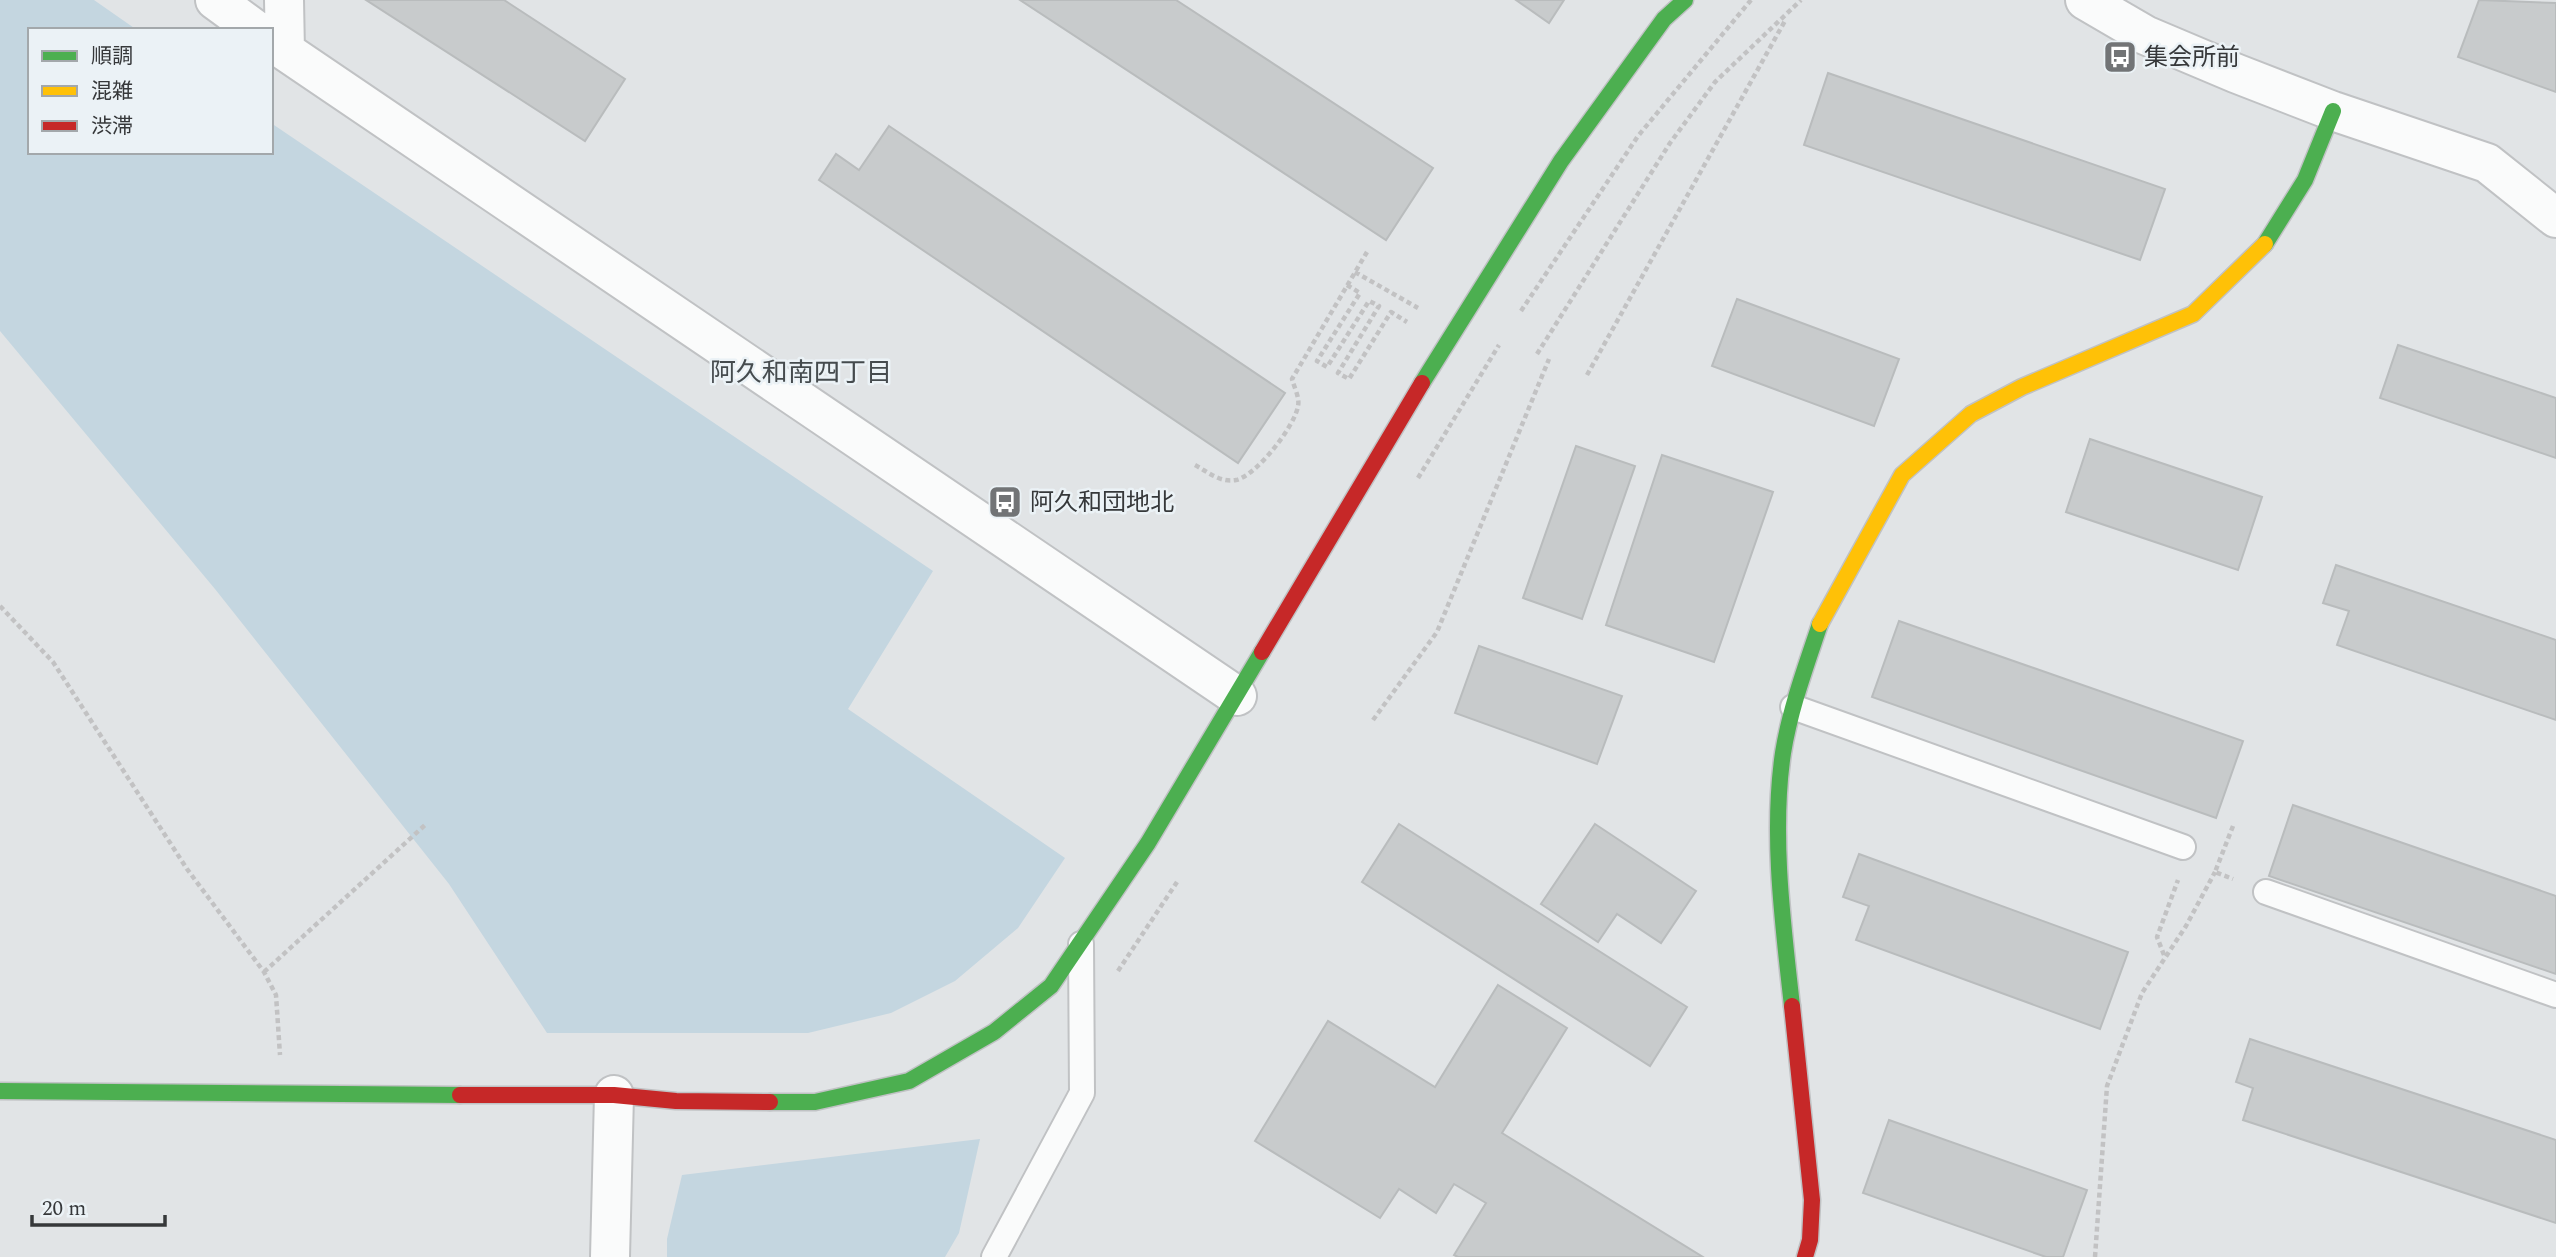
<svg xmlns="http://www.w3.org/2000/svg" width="2556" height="1257" viewBox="0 0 2556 1257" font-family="Spectral,'Noto Sans JP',serif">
<rect width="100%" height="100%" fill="#e1e4e6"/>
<path fill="#c4d6e0" d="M 0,0 L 94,0 L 137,30 L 30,30 L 30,152 L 271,152 L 271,123 L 933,571 L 848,709 L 1065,858 L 1018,928 L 955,981 L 891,1013 L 808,1033 L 547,1033 L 449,884 L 215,589 L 0,331 Z
M 980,1139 L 959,1233 L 945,1257 L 667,1257 L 667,1239 L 682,1175 Z"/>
<path fill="#c8cbcc" stroke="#b9bcbd" stroke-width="2" d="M 366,0 L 504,0 L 625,79 L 585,141 Z
M 1020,0 L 1176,0 L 1433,168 L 1386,240 Z
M 1516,0 L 1564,0 L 1549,23 Z
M 2479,0 L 2556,3 L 2556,92 L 2458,57 Z
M 1828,73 L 2165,189 L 2140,260 L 1804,145 Z
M 889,126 L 1285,393 L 1238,463 L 819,180 L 836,154 L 859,170 Z
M 1737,299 L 1899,359 L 1874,426 L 1712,366 Z
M 2398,345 L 2556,398 L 2556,458 L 2380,398 Z
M 2090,439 L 2262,497 L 2238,570 L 2066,512 Z
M 1576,446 L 1635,466 L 1582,619 L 1523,598 Z
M 1662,455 L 1773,492 L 1714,662 L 1606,625 Z
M 2336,565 L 2556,640 L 2556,720 L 2337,645 L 2349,611 L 2323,603 Z
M 1899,621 L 2243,741 L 2216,818 L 1872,697 Z
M 1479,646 L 1622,696 L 1597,764 L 1455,713 Z
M 2293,805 L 2556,896 L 2556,974 L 2269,876 Z
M 1399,824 L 1687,1007 L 1650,1066 L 1362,882 Z
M 1595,824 L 1696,891 L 1661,943 L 1617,914 L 1598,942 L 1541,904 Z
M 1859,854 L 2128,952 L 2100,1029 L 1856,940 L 1869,906 L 1843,897 Z
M 1498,985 L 1567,1028 L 1502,1133 L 1703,1257 L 1458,1257 L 1454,1255 L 1486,1203 L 1454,1184 L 1436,1213 L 1399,1189 L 1380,1218 L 1255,1141 L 1328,1021 L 1435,1087 Z
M 2250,1039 L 2556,1140 L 2556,1223 L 2243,1120 L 2253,1088 L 2236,1082 Z
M 1889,1120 L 2087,1190 L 2063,1257 L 2046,1257 L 1863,1193 Z"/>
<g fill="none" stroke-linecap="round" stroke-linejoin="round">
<defs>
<path id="lane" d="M 1793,707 L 2183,847
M 2266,892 L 2556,995
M 994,1257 L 1082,1093 L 1081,944"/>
<path id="street" d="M 215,0 L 256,30
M 284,0 L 285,51 L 1237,696
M 2085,0 L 2145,35 L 2235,73 L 2333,111 L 2487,163 L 2556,218
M 610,1257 L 614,1095"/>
<path id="fast" d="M 2265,244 L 2305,180 L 2333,111
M 1422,383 L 1561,161 L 1664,19 L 1685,0
M 1792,1006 C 1783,925 1771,834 1783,753 C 1790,709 1806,666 1820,624
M 0,1091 L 460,1095
M 770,1102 L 815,1102 L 909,1081 L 994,1032 L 1051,986 L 1148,843 L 1262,652"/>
<path id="slow" d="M 1820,624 L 1902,475 L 1971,414 L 2022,387 L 2193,314 L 2265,244"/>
<path id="jam" d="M 1262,652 L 1422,383
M 1792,1006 L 1812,1200 L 1810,1240 L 1805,1257
M 460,1095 L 614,1095 L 676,1101 L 770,1102"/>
</defs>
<use href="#lane" stroke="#c0c2c4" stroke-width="28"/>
<use href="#street" stroke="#c0c2c4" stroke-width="42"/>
<use href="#fast" stroke="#c0c2c4" stroke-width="19"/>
<use href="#slow" stroke="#c0c2c4" stroke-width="19"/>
<use href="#jam" stroke="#c0c2c4" stroke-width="19"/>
<path stroke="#c2c2c3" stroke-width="4.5" stroke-dasharray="5 3.5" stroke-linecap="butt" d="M 1355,272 L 1418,308
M 1347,285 L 1360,293 L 1317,361 L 1327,367 L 1369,301 L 1379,306 L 1338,373 L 1349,379 L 1391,312 L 1407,322
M 1521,311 L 1638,136 L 1751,0
M 1537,354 L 1670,143 L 1715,82 L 1801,0
M 1587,375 L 1786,19
M 1195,465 C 1208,472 1220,483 1236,480 C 1256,476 1295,426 1298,406 C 1300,398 1294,387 1292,379 L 1367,252
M 1418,478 L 1499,345
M 0,606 L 53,662 L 187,869 L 264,972 L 276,995 L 280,1055
M 1373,720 L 1437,632 L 1549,359
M 2233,826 L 2215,872 L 2233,879
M 2164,955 L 2157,937 L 2178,880
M 1118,971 L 1177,882
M 264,972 L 425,825
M 2095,1257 L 2107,1086 L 2142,993 L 2186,926 L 2215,872"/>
<use href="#lane" stroke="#fafbfb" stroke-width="24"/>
<use href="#street" stroke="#fafbfb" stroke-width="38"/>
<use href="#fast" stroke="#4caf50" stroke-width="16"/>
<use href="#slow" stroke="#ffc107" stroke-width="16"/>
<use href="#jam" stroke="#c62828" stroke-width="16"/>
</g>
<defs>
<symbol id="bus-square" viewBox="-11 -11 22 22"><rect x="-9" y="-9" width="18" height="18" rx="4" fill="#727476" stroke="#ebf2f6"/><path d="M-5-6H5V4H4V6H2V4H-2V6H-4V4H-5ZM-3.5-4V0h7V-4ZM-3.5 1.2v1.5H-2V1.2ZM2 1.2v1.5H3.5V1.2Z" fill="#fff"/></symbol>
</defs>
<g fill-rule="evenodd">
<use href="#bus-square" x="2101" y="38" width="38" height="38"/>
<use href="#bus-square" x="986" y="483" width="38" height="38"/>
</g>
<g text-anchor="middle" stroke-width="5" stroke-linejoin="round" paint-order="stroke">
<g font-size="24" fill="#36383a" stroke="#ebf2f6" text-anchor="start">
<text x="2144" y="65">集会所前</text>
<text x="1030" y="510">阿久和団地北</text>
</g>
<g font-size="26" fill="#454b4e" stroke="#ebf2f6">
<text x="801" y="381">阿久和南四丁目</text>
</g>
</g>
<rect x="28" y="28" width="245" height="126" fill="#ebf2f6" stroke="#a3a8ab" stroke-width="2"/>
<rect x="42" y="51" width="35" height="10" fill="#4caf50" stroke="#a3a8ab" stroke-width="2"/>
<text x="91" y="63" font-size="21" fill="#36383a">順調</text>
<rect x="42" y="86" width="35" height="10" fill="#ffc107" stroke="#a3a8ab" stroke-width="2"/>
<text x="91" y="98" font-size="21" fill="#36383a">混雑</text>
<rect x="42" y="121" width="35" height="10" fill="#c62828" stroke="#a3a8ab" stroke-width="2"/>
<text x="91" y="133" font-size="21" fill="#36383a">渋滞</text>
<path d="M32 1215v10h133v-10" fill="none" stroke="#36383a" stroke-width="3.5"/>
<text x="42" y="1215" font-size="21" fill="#36383a" stroke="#ebf2f6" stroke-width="5" paint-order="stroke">20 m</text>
</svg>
